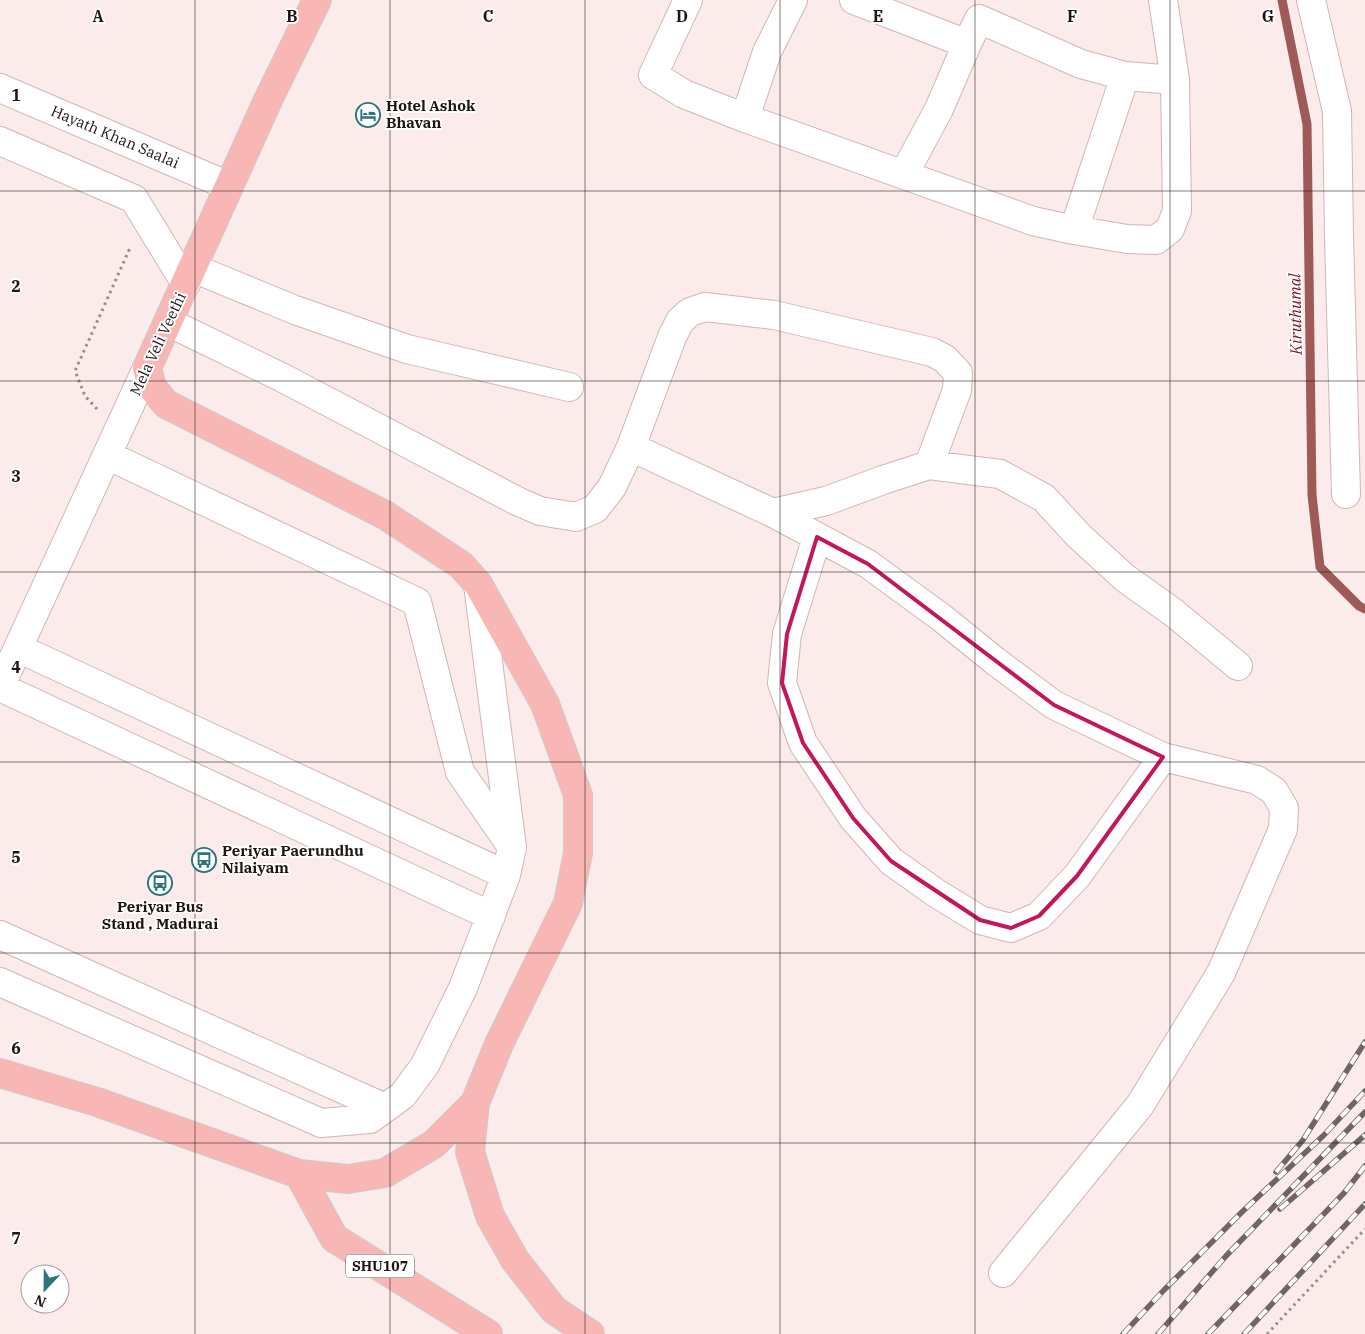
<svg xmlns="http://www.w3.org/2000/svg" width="1365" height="1334" viewBox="0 0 1365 1334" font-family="'IBM Plex Serif',serif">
<rect width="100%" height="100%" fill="#fbebea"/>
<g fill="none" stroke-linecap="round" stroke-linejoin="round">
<path stroke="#9d5a57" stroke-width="9" d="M 1282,0 L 1307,124 L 1312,495 L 1320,567 L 1359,606 L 1365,609"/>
<defs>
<path id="minor" d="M 688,0 L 653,75 L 684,94 L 745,118 L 1033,221 L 1074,230 L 1127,239 L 1156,240 L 1170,229 L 1177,211 L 1175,80 L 1163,0
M 854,0 L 967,44 L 979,19 L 1081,64 L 1125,76 L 1175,80
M 1311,0 L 1337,111 L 1339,236 L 1346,494
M 0,88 L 229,186
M 745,118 L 767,52 L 793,0
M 0,141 L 134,199 L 186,284
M 904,174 L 939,109 L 967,44
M 1074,230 L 1125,76
M 193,268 L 295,310 L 407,349 L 569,387
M 168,322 L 283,378 L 517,501 L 540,511 L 576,517 L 595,509 L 612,487 L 631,447 L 672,337 L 680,321 L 690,312 L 705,307 L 774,315 L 932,352 L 945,359 L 958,373 L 957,390 L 929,465
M 147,368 L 0,687 L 491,916
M 631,447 L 773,513 L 868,564 L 942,618 L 995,661 L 1054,705 L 1163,757 L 1257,780 L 1274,791 L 1284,808 L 1283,829 L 1221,973 L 1140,1105 L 1003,1273
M 107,455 L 417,602 L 460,772 L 510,844
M 773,513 L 826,501 L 883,480 L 929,465 L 1000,474 L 1044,498 L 1079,536 L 1125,578 L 1174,613 L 1238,666
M 817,537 L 787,634 L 782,683 L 803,743 L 853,818 L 891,861 L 936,893 L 980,920 L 1011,928 L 1039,916 L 1077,876 L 1163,757
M 18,648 L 506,875
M 0,935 L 385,1108
M 0,982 L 321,1123 L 370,1119 L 403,1095 L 425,1065 L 463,988 L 506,875 L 512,847 L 478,585"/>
<path id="major" d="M 317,0 L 268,100 L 147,368 L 152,387 L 166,404 L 385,515 L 461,565 L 478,584 L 545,704 L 578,795 L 578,853 L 568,903 L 499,1044 L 475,1103 L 470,1152 L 490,1216 L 515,1260 L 554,1310 L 590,1334
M 0,1073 L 97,1102 L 299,1174 L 348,1179 L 385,1173 L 434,1144 L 475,1103
M 299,1174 L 334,1238 L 488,1334"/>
</defs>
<use href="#minor" stroke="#d0b6b5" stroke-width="30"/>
<use href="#major" stroke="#cecccb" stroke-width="30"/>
<path stroke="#998c8b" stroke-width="3" stroke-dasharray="2.5 4" stroke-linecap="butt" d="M 97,409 L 85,396 L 75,371 L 130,248
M 1267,1334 L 1365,1229"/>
<use href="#minor" stroke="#fff" stroke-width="28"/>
<use href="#major" stroke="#f8b6b4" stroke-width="28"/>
<defs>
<path id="rail" d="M 1276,1172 L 1303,1140 L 1365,1042
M 1280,1209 L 1365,1135
M 1123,1334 L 1164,1290 L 1243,1211 L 1324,1135 L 1365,1091
M 1158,1334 L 1226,1256 L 1365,1112
M 1208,1334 L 1344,1193 L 1365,1166
M 1244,1334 L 1365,1204"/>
</defs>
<use href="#rail" stroke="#716564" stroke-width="5.5"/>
<use href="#rail" stroke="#fff" stroke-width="4" stroke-dasharray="11" stroke-linecap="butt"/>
</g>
<path fill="none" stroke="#c2185b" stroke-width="4" stroke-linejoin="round" d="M 817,537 L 868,564 L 1054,705 L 1163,757 L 1077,876 L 1039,916 L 1011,928 L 980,920 L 891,861 L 853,818 L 803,743 L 782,683 L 787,634 Z"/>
<path fill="none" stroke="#1e1514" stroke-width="1" stroke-opacity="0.55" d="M 195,0 L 195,1334M 390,0 L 390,1334M 585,0 L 585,1334M 780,0 L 780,1334M 975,0 L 975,1334M 1170,0 L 1170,1334M 0,191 L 1365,191M 0,381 L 1365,381M 0,572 L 1365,572M 0,762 L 1365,762M 0,953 L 1365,953M 0,1143 L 1365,1143"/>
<defs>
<symbol id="hotel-ring" viewBox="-11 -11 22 22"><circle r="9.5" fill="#fff" stroke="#2c757b" stroke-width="1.5"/><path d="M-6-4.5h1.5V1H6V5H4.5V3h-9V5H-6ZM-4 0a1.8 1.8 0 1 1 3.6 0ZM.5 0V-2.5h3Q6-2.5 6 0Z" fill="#2c757b"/></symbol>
<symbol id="bus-ring" viewBox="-11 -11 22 22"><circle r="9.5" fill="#fff" stroke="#2c757b" stroke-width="1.5"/><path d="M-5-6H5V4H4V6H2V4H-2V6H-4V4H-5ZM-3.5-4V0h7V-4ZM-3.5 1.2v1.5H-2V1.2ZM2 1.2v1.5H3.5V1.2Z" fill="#2c757b"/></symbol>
</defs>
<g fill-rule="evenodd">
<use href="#hotel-ring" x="354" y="101" width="28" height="28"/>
<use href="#bus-ring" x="190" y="846" width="28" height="28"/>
<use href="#bus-ring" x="146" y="869" width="28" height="28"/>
</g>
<g text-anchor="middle" stroke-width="4" stroke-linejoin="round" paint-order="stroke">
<rect fill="#fff" stroke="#625b5a" stroke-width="1" x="346" y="1254.5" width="68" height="23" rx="4"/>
<g font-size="14" font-weight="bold" fill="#1e1514">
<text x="380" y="1271">SHU107</text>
</g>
<g font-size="15" font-weight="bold" fill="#1e1514" stroke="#fff" text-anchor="start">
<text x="386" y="111">Hotel Ashok<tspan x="386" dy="17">Bhavan</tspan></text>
<text x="222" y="856">Periyar Paerundhu<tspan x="222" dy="17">Nilaiyam</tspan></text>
<text x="160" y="912" text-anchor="middle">Periyar Bus<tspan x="160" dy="17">Stand , Madurai</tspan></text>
</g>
<g font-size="15" fill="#1e1514" stroke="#fff">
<text transform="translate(115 137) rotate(23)" y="5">Hayath Khan Saalai</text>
<text transform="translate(158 344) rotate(-65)" y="5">Mela Veli Veethi</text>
</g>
<g font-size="16" font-style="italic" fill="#851421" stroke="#fff">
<text transform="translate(1295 314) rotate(-91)" y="6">Kiruthumal</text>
</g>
</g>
<g font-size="16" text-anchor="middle" font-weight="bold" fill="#1e1514" stroke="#fff" stroke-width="4" stroke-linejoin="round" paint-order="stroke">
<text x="98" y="22">A</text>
<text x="292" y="22">B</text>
<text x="488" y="22">C</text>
<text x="682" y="22">D</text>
<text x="878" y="22">E</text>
<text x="1072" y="22">F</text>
<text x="1268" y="22">G</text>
<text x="16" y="101">1</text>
<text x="16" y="292">2</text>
<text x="16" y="482">3</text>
<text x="16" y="673">4</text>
<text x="16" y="863">5</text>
<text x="16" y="1054">6</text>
<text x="16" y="1244">7</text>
</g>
<g transform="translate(45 1289) rotate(202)"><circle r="24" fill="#ffffff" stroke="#a5a1a1"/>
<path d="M0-4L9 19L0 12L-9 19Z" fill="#2c757b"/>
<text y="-8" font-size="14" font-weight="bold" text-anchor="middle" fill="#1e1514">N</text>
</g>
</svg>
